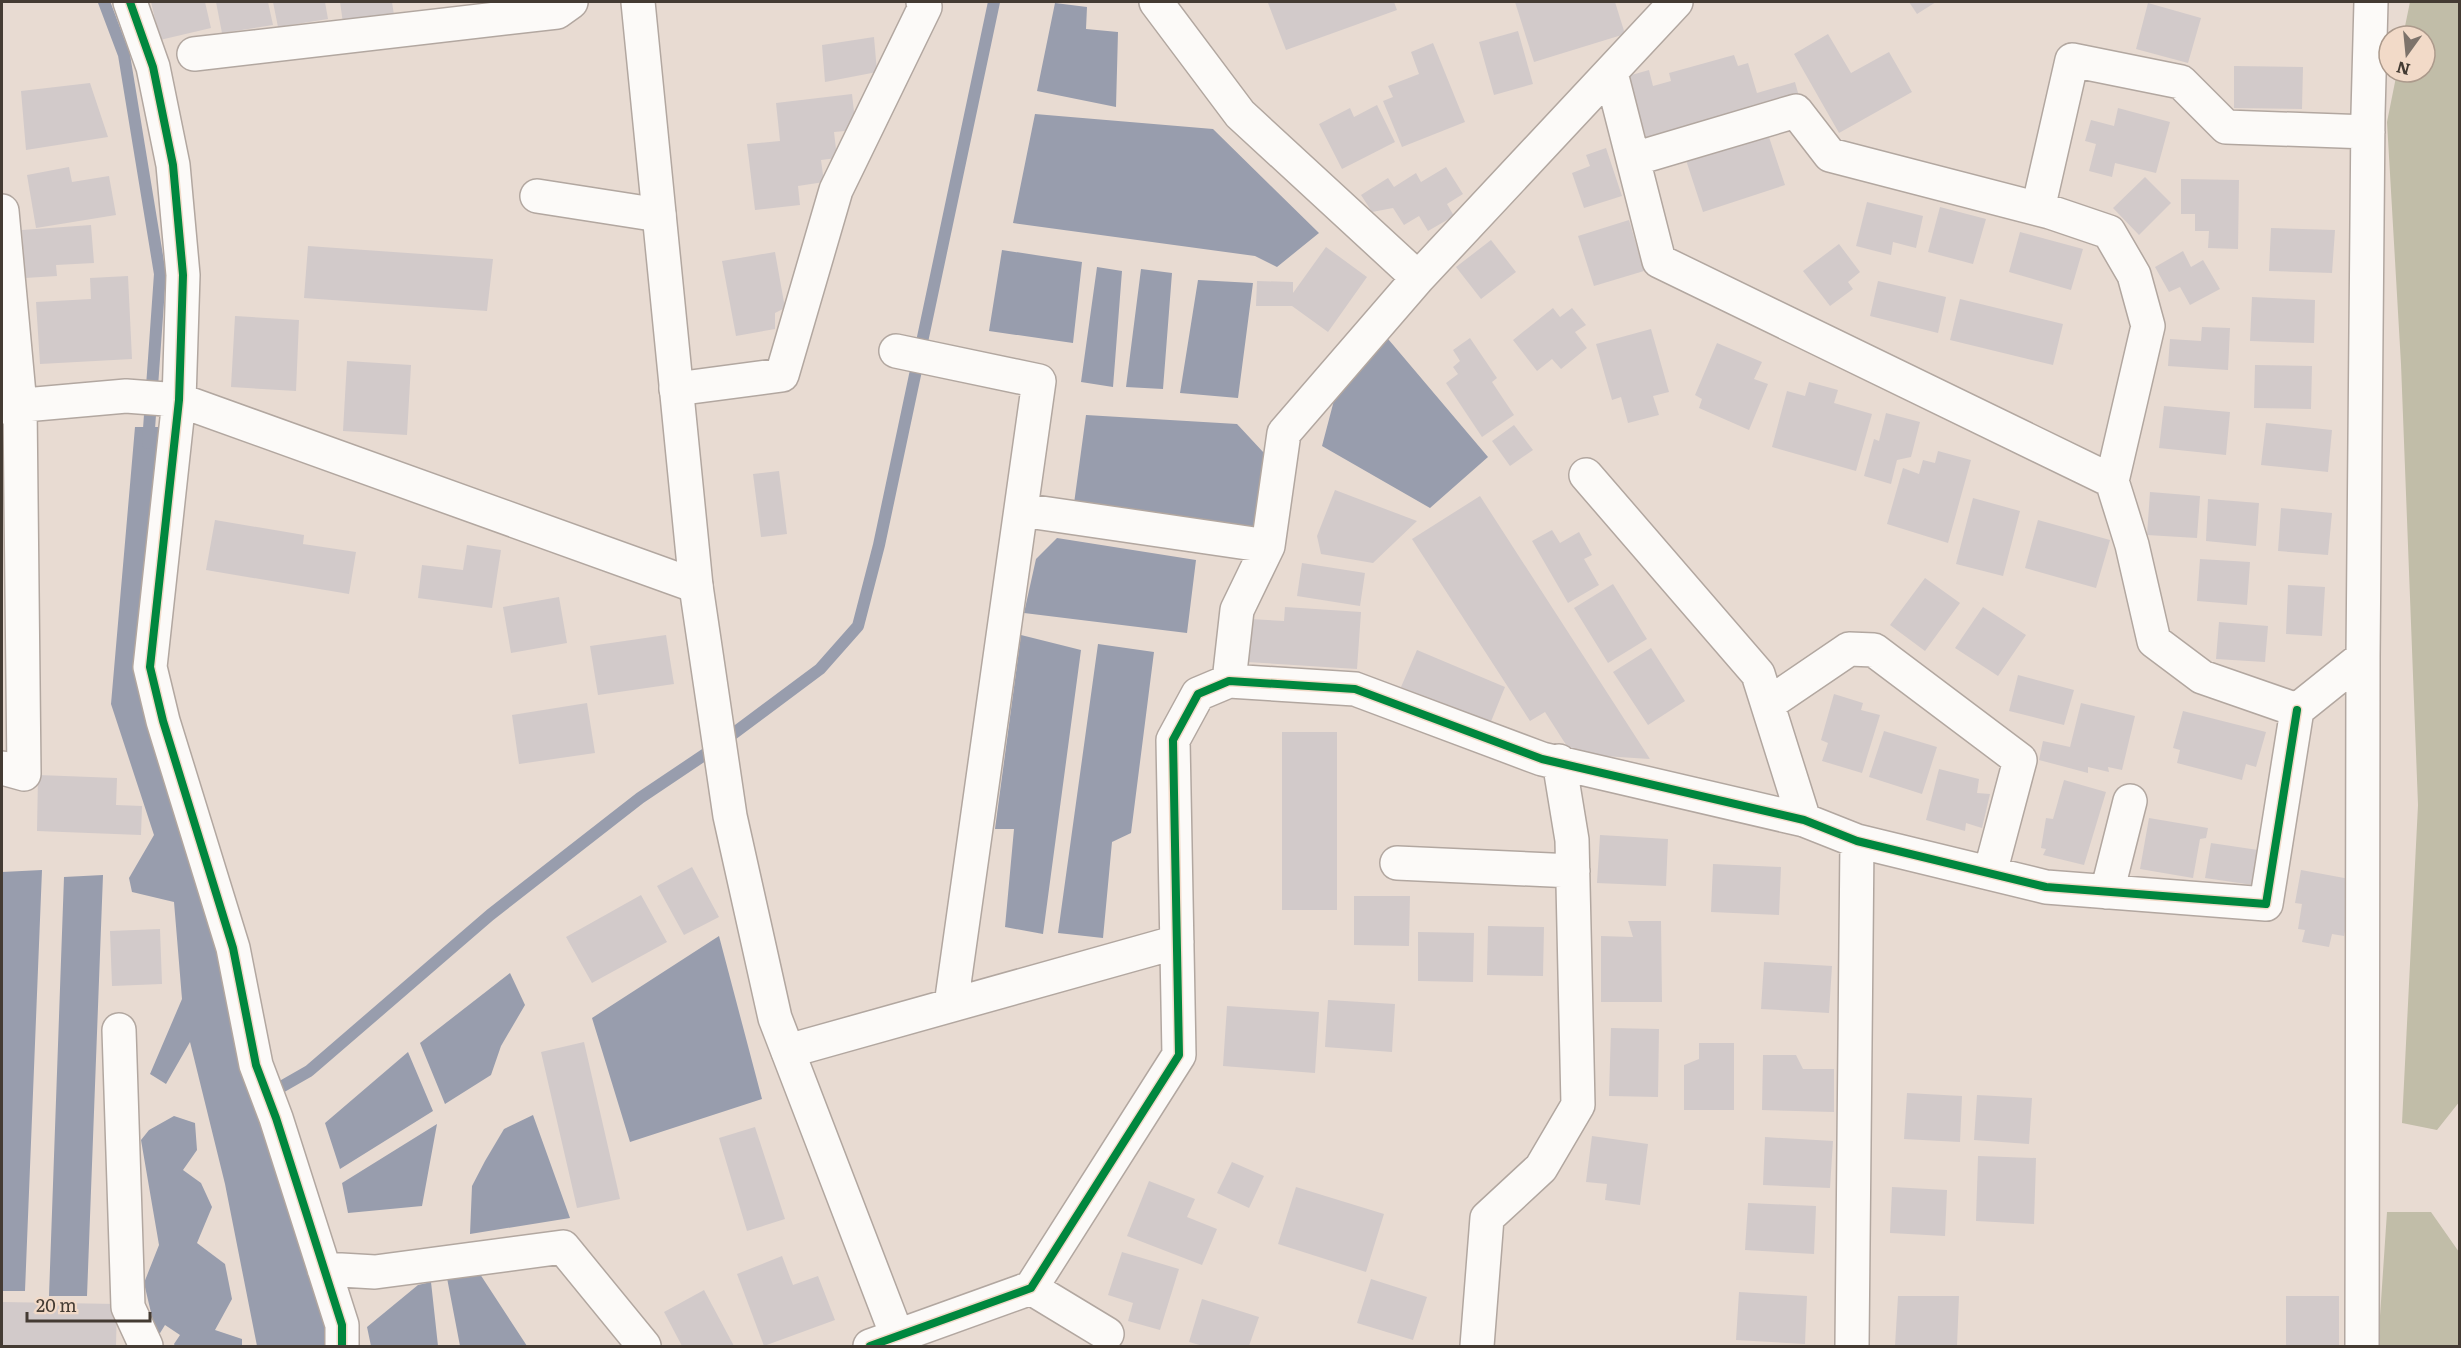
<svg xmlns="http://www.w3.org/2000/svg" width="2461" height="1348" viewBox="0 0 2461 1348" font-family="Literata,serif">
<rect width="100%" height="100%" fill="#e8dbd2"/>
<path fill="#c1bda8" d="M 2410,2 L 2460,2 L 2460,1101 L 2437,1130 L 2402,1123 L 2418,805 L 2401,364 L 2387,122 L 2397,72 L 2425,72 L 2425,36 L 2403,36 Z
M 2387,1212 L 2431,1212 L 2459,1252 L 2459,1346 L 2378,1346 Z"/>
<path fill="#989dad" d="M 1055,3 L 1087,7 L 1086,29 L 1118,32 L 1116,107 L 1037,91 Z
M 1035,114 L 1213,129 L 1319,233 L 1277,267 L 1255,256 L 1013,223 Z
M 1002,250 L 1082,262 L 1073,343 L 989,331 Z
M 1097,267 L 1122,271 L 1113,387 L 1081,382 Z
M 1141,269 L 1172,273 L 1163,389 L 1126,387 Z
M 1198,280 L 1253,283 L 1238,398 L 1180,393 Z
M 1383,333 L 1488,457 L 1430,508 L 1322,446 L 1338,385 Z
M 1086,415 L 1237,424 L 1264,453 L 1253,533 L 1073,511 Z
M 135,427 L 168,427 L 143,675 L 333,1346 L 257,1346 L 225,1184 L 190,1042 L 166,1084 L 150,1074 L 182,999 L 174,902 L 132,892 L 129,878 L 154,835 L 111,704 Z
M 1057,538 L 1196,560 L 1187,633 L 1024,613 L 1036,559 Z
M 1021,635 L 1081,650 L 1043,934 L 1005,927 L 1014,829 L 995,829 Z
M 1098,644 L 1154,652 L 1131,833 L 1112,842 L 1103,938 L 1058,933 Z
M 42,870 L 25,1291 L 2,1291 L 2,872 Z
M 103,875 L 87,1296 L 49,1296 L 64,877 Z
M 719,936 L 762,1099 L 630,1142 L 592,1018 Z
M 510,973 L 525,1005 L 501,1046 L 491,1075 L 445,1104 L 420,1043 Z
M 408,1052 L 433,1111 L 340,1169 L 325,1123 Z
M 533,1115 L 570,1218 L 470,1234 L 472,1186 L 485,1161 L 504,1129 Z
M 174,1116 L 195,1123 L 197,1150 L 183,1170 L 201,1183 L 212,1207 L 197,1243 L 225,1264 L 232,1299 L 215,1330 L 242,1339 L 242,1346 L 175,1346 L 174,1344 L 180,1335 L 165,1325 L 157,1338 L 144,1283 L 159,1245 L 141,1140 L 149,1130 Z
M 437,1124 L 422,1206 L 348,1213 L 342,1183 Z
M 478,1271 L 527,1346 L 460,1346 L 447,1278 Z
M 431,1282 L 438,1346 L 371,1346 L 367,1327 L 418,1285 Z"/>
<g fill="none" stroke-linecap="round" stroke-linejoin="round">
<path stroke="#989dad" stroke-width="12" d="M 104,2 L 124,55 L 160,274 L 148,443
M 267,1095 L 309,1071 L 490,915 L 640,798 L 710,751 L 820,669 L 858,626 L 879,545 L 994,2"/>
</g>
<path fill="#d2caca" d="M 151,2 L 205,2 L 211,28 L 160,40 Z
M 216,2 L 268,2 L 273,25 L 222,33 Z
M 273,2 L 325,2 L 328,19 L 278,27 Z
M 340,2 L 392,2 L 394,15 L 343,23 Z
M 1272,2 L 1394,2 L 1397,10 L 1286,50 L 1268,3 Z
M 1515,2 L 1615,2 L 1625,34 L 1534,62 Z
M 1909,2 L 1936,2 L 1917,14 Z
M 2148,3 L 2201,18 L 2188,63 L 2136,49 Z
M 1518,31 L 1533,84 L 1494,95 L 1479,42 Z
M 1828,34 L 1851,73 L 1889,52 L 1912,92 L 1839,133 L 1794,54 Z
M 874,37 L 877,72 L 825,82 L 822,45 Z
M 1433,43 L 1465,122 L 1402,147 L 1383,101 L 1393,97 L 1388,86 L 1419,74 L 1411,52 Z
M 1734,55 L 1738,66 L 1748,63 L 1757,93 L 1795,82 L 1800,100 L 1648,144 L 1628,76 L 1649,70 L 1653,86 L 1671,81 L 1669,73 Z
M 2234,66 L 2303,67 L 2302,109 L 2234,108 Z
M 90,83 L 108,137 L 26,150 L 21,91 Z
M 852,94 L 856,130 L 834,132 L 837,158 L 821,160 L 824,182 L 798,186 L 800,205 L 755,210 L 747,144 L 780,141 L 776,103 Z
M 1377,105 L 1395,142 L 1342,169 L 1319,124 L 1350,108 L 1354,117 Z
M 2118,108 L 2170,122 L 2156,173 L 2115,163 L 2112,177 L 2089,171 L 2096,144 L 2085,141 L 2091,120 L 2114,126 Z
M 1766,128 L 1785,185 L 1703,212 L 1684,154 Z
M 1606,148 L 1622,196 L 1584,208 L 1572,173 L 1590,166 L 1586,155 Z
M 69,167 L 72,182 L 109,176 L 116,215 L 36,228 L 27,175 Z
M 1446,167 L 1463,194 L 1447,204 L 1454,216 L 1428,231 L 1419,216 L 1404,225 L 1393,208 L 1372,212 L 1361,195 L 1388,178 L 1394,187 L 1416,173 L 1421,182 Z
M 2145,177 L 2171,203 L 2139,235 L 2113,208 Z
M 2181,179 L 2239,180 L 2238,249 L 2208,248 L 2209,231 L 2195,231 L 2195,214 L 2181,214 Z
M 1867,202 L 1923,216 L 1916,248 L 1893,242 L 1891,255 L 1856,246 Z
M 1940,207 L 1986,219 L 1973,264 L 1928,252 Z
M 1629,220 L 1644,271 L 1594,286 L 1578,236 Z
M 91,225 L 94,263 L 56,265 L 57,276 L 25,278 L 22,230 Z
M 2271,228 L 2335,230 L 2332,273 L 2269,271 Z
M 2020,232 L 2083,249 L 2071,290 L 2009,272 Z
M 1491,240 L 1516,272 L 1481,299 L 1456,267 Z
M 1839,244 L 1860,272 L 1848,282 L 1853,289 L 1830,306 L 1803,271 Z
M 308,246 L 493,259 L 487,311 L 304,298 Z
M 1326,247 L 1367,277 L 1328,332 L 1292,306 L 1256,306 L 1257,281 L 1293,282 L 1293,293 Z
M 2183,251 L 2191,267 L 2203,260 L 2220,289 L 2190,305 L 2180,287 L 2169,292 L 2155,267 Z
M 775,252 L 785,308 L 775,313 L 775,329 L 736,336 L 722,261 Z
M 128,276 L 132,359 L 40,364 L 36,302 L 91,299 L 90,278 Z
M 1878,281 L 1946,297 L 1938,333 L 1870,316 Z
M 2252,297 L 2315,300 L 2314,343 L 2250,341 Z
M 1960,299 L 2063,324 L 2053,365 L 1950,340 Z
M 1553,308 L 1560,317 L 1572,308 L 1586,325 L 1575,332 L 1587,348 L 1561,369 L 1552,359 L 1537,371 L 1513,340 Z
M 235,316 L 299,320 L 296,391 L 231,387 Z
M 2202,327 L 2230,328 L 2228,370 L 2168,366 L 2170,339 L 2201,341 Z
M 1651,329 L 1669,392 L 1653,396 L 1659,415 L 1628,423 L 1621,397 L 1612,400 L 1596,344 Z
M 1470,338 L 1497,378 L 1492,382 L 1514,415 L 1482,437 L 1446,383 L 1458,374 L 1453,367 L 1460,361 L 1453,350 Z
M 1717,343 L 1762,362 L 1754,379 L 1768,384 L 1749,430 L 1699,408 L 1702,399 L 1695,395 Z
M 347,361 L 411,365 L 407,435 L 343,431 Z
M 2255,365 L 2312,366 L 2311,409 L 2254,408 Z
M 1809,382 L 1838,390 L 1834,403 L 1872,414 L 1856,471 L 1772,447 L 1787,391 L 1805,396 Z
M 2164,406 L 2230,412 L 2226,455 L 2159,448 Z
M 1886,413 L 1920,422 L 1911,457 L 1897,460 L 1891,484 L 1864,476 L 1874,439 L 1879,441 Z
M 2266,423 L 2332,430 L 2328,472 L 2261,465 Z
M 1514,425 L 1533,450 L 1510,466 L 1492,441 Z
M 1938,451 L 1971,460 L 1948,543 L 1887,524 L 1903,468 L 1919,474 L 1923,460 L 1935,463 Z
M 779,471 L 787,534 L 761,537 L 753,474 Z
M 1335,490 L 1417,521 L 1373,563 L 1321,554 L 1317,536 Z
M 2150,492 L 2200,496 L 2197,538 L 2147,535 Z
M 1480,496 L 1650,759 L 1572,754 L 1545,712 L 1530,721 L 1412,539 Z
M 1973,498 L 2020,511 L 2003,576 L 1956,564 Z
M 2208,499 L 2259,503 L 2256,546 L 2206,541 Z
M 2281,508 L 2332,513 L 2328,555 L 2278,551 Z
M 215,520 L 304,535 L 303,544 L 356,552 L 349,594 L 206,570 Z
M 2038,520 L 2110,540 L 2096,588 L 2025,568 Z
M 1552,530 L 1560,543 L 1579,532 L 1592,555 L 1584,559 L 1599,585 L 1568,603 L 1532,541 Z
M 467,545 L 501,550 L 492,608 L 418,598 L 422,565 L 463,570 Z
M 2200,559 L 2250,562 L 2247,605 L 2197,601 Z
M 1302,563 L 1365,573 L 1360,606 L 1297,596 Z
M 1925,578 L 1960,603 L 1925,651 L 1890,625 Z
M 1613,584 L 1647,639 L 1608,663 L 1574,608 Z
M 2288,585 L 2325,587 L 2322,636 L 2286,634 Z
M 559,597 L 567,643 L 511,653 L 503,607 Z
M 1285,607 L 1361,612 L 1357,669 L 1247,662 L 1250,619 L 1284,621 Z
M 1983,607 L 2026,635 L 1998,676 L 1955,648 Z
M 2219,622 L 2268,626 L 2265,662 L 2216,659 Z
M 666,635 L 674,684 L 598,695 L 590,646 Z
M 1651,648 L 1685,701 L 1648,725 L 1613,672 Z
M 1417,650 L 1505,687 L 1490,724 L 1401,687 Z
M 2018,675 L 2074,690 L 2064,725 L 2009,711 Z
M 1834,694 L 1863,703 L 1861,710 L 1880,715 L 1862,773 L 1822,761 L 1828,743 L 1821,740 Z
M 587,703 L 595,753 L 519,764 L 512,715 Z
M 2081,703 L 2135,716 L 2122,770 L 2108,767 L 2109,772 L 2088,767 L 2088,773 L 2039,760 L 2043,741 L 2070,747 Z
M 2183,711 L 2266,732 L 2256,767 L 2246,764 L 2242,780 L 2177,763 L 2180,750 L 2173,748 Z
M 1884,731 L 1937,747 L 1922,794 L 1869,777 Z
M 1282,732 L 1337,732 L 1337,910 L 1282,910 Z
M 1939,769 L 1979,779 L 1977,793 L 1990,794 L 1982,828 L 1966,823 L 1965,831 L 1926,820 Z
M 38,775 L 117,778 L 116,805 L 142,806 L 141,835 L 37,831 Z
M 2064,780 L 2106,792 L 2084,865 L 2043,855 L 2046,849 L 2041,848 L 2046,818 L 2053,819 Z
M 2149,818 L 2208,828 L 2206,838 L 2200,839 L 2193,878 L 2140,869 Z
M 1600,835 L 1668,839 L 1666,886 L 1597,883 Z
M 2211,843 L 2258,850 L 2253,885 L 2205,878 Z
M 1713,864 L 1781,867 L 1779,915 L 1711,912 Z
M 692,867 L 719,917 L 684,935 L 657,886 Z
M 2301,870 L 2355,880 L 2344,936 L 2332,934 L 2329,947 L 2302,942 L 2305,930 L 2298,929 L 2302,904 L 2295,903 Z
M 641,895 L 667,942 L 592,983 L 566,937 Z
M 1354,896 L 1410,896 L 1409,946 L 1354,945 Z
M 1628,921 L 1661,921 L 1662,1002 L 1601,1002 L 1601,936 L 1633,937 Z
M 1488,926 L 1544,927 L 1543,976 L 1487,975 Z
M 160,929 L 162,984 L 112,986 L 110,931 Z
M 1418,932 L 1474,933 L 1473,982 L 1418,981 Z
M 1764,962 L 1832,966 L 1829,1013 L 1761,1009 Z
M 1328,1000 L 1395,1004 L 1392,1052 L 1325,1047 Z
M 1227,1006 L 1319,1012 L 1315,1073 L 1223,1066 Z
M 1611,1028 L 1659,1029 L 1658,1097 L 1609,1096 Z
M 584,1042 L 620,1199 L 577,1208 L 541,1052 Z
M 1699,1043 L 1734,1043 L 1734,1110 L 1684,1110 L 1684,1065 L 1699,1059 Z
M 1763,1055 L 1796,1055 L 1803,1069 L 1834,1069 L 1834,1112 L 1762,1110 Z
M 1907,1093 L 1962,1096 L 1960,1142 L 1904,1139 Z
M 1977,1095 L 2032,1098 L 2029,1144 L 1974,1140 Z
M 755,1127 L 785,1219 L 747,1231 L 719,1138 Z
M 1592,1136 L 1648,1144 L 1640,1205 L 1605,1200 L 1607,1184 L 1586,1182 Z
M 1765,1137 L 1833,1141 L 1830,1188 L 1763,1185 Z
M 1978,1156 L 2036,1158 L 2034,1224 L 1976,1221 Z
M 1232,1162 L 1264,1176 L 1249,1208 L 1217,1193 Z
M 1149,1181 L 1195,1199 L 1187,1217 L 1217,1229 L 1202,1265 L 1127,1236 Z
M 1296,1187 L 1384,1214 L 1366,1272 L 1278,1244 Z
M 1892,1187 L 1947,1190 L 1945,1236 L 1890,1233 Z
M 1748,1203 L 1816,1206 L 1814,1254 L 1745,1250 Z
M 1122,1252 L 1179,1269 L 1160,1330 L 1128,1321 L 1133,1303 L 1108,1295 Z
M 782,1256 L 793,1285 L 818,1276 L 835,1320 L 764,1346 L 737,1274 Z
M 1371,1279 L 1427,1297 L 1413,1340 L 1357,1323 Z
M 704,1290 L 734,1346 L 682,1346 L 664,1312 Z
M 1739,1292 L 1807,1296 L 1805,1344 L 1736,1340 Z
M 1898,1296 L 1959,1296 L 1957,1346 L 1895,1346 Z
M 2286,1296 L 2339,1296 L 2339,1346 L 2286,1346 Z
M 1202,1299 L 1259,1317 L 1249,1346 L 1203,1346 L 1189,1342 Z
M 2,1302 L 117,1304 L 116,1346 L 2,1346 Z"/>
<g fill="none" stroke-linecap="round" stroke-linejoin="round">
<defs>
<path id="street" d="M 130,2 L 153,67 L 173,165 L 183,275 L 179,400 L 150,667 L 163,721 L 233,948 L 256,1065 L 276,1118 L 342,1325 L 342,1346
M 1156,2 L 1240,114 L 1418,278
M 194,54 L 557,12 L 571,2
M 1611,73 L 1659,261 L 2112,481
M 1634,159 L 1796,111 L 1830,155 L 2050,212 L 2109,232 L 2134,275 L 2148,326 L 2112,481 L 2132,545 L 2154,641 L 2202,677 L 2297,710 L 2363,657
M 537,196 L 659,215
M 2038,209 L 2072,60 L 2181,82 L 2226,127 L 2368,132
M 2,211 L 20,405 L 24,774 L 2,768
M 896,351 L 1039,381 L 951,1005
M 676,389 L 782,375 L 836,190 L 925,7 L 923,2
M 2,407 L 126,396 L 179,400 L 696,586
M 1586,475 L 1758,674 L 1804,820
M 1021,510 L 1268,546 L 1237,610 L 1229,681
M 1268,546 L 1284,433 L 1418,278 L 1676,2
M 1768,704 L 1849,649 L 1874,650 L 2020,760 L 1990,873
M 1397,863 L 1573,871
M 2107,892 L 2130,801
M 119,1030 L 128,1307 L 146,1346
M 788,1051 L 1177,942
M 324,1269 L 375,1272 L 563,1247 L 644,1346
M 1031,1288 L 1107,1334
M 870,1346 L 1031,1288 L 1179,1055 L 1173,740 L 1198,694 L 1229,681 L 1355,689 L 1542,759 L 1804,820 L 1857,841 L 2046,887 L 2266,904 L 2297,710
M 1477,1346 L 1487,1218 L 1541,1168 L 1578,1105 L 1572,840 L 1559,761
M 1852,1346 L 1857,841
M 2362,1346 L 2363,657 L 2368,114 L 2371,2"/>
<path id="secondary" d="M 638,2 L 696,586 L 730,816 L 775,1018 L 901,1346"/>
</defs>
<use href="#street" stroke="#b2a7a0" stroke-width="36"/>
<use href="#secondary" stroke="#b2a7a0" stroke-width="36"/>
<use href="#street" stroke="#fcfaf8" stroke-width="33"/>
<use href="#secondary" stroke="#fcfaf8" stroke-width="33"/>
<defs>
<path id="cycleway" d="M 130,2 L 153,67 L 173,165 L 183,275 L 179,400 L 150,667 L 163,721 L 233,948 L 256,1065 L 276,1118 L 342,1325 L 342,1346
M 870,1346 L 1031,1288 L 1179,1055 L 1173,740 L 1198,694 L 1229,681 L 1355,689 L 1542,759 L 1804,820 L 1857,841 L 2046,887 L 2266,904 L 2297,710"/>
</defs>
<use href="#cycleway" stroke="#f2dac8" stroke-width="11"/>
<use href="#cycleway" stroke="#00873e" stroke-width="8"/>
</g>
<rect width="2461" height="1348" fill="none" stroke="#443b33" stroke-width="6"/>
<g transform="translate(2407 54) rotate(195)"><circle r="28" fill="#f2dac8" stroke="#ac9a8c" stroke-width="1.5"/>
<path d="M0-4.5L10 22L0 15L-10 22Z" fill="#7d736b"/>
<text y="-9" font-size="16" font-weight="bold" text-anchor="middle" fill="#443b33">N</text>
</g>
<path d="M27 1312v9h123v-9" fill="none" stroke="#443b33" stroke-width="3"/>
<text x="36" y="1312" font-size="18" fill="#443b33" stroke="#f2dac8" stroke-width="4.5" paint-order="stroke">20 m</text>
</svg>
